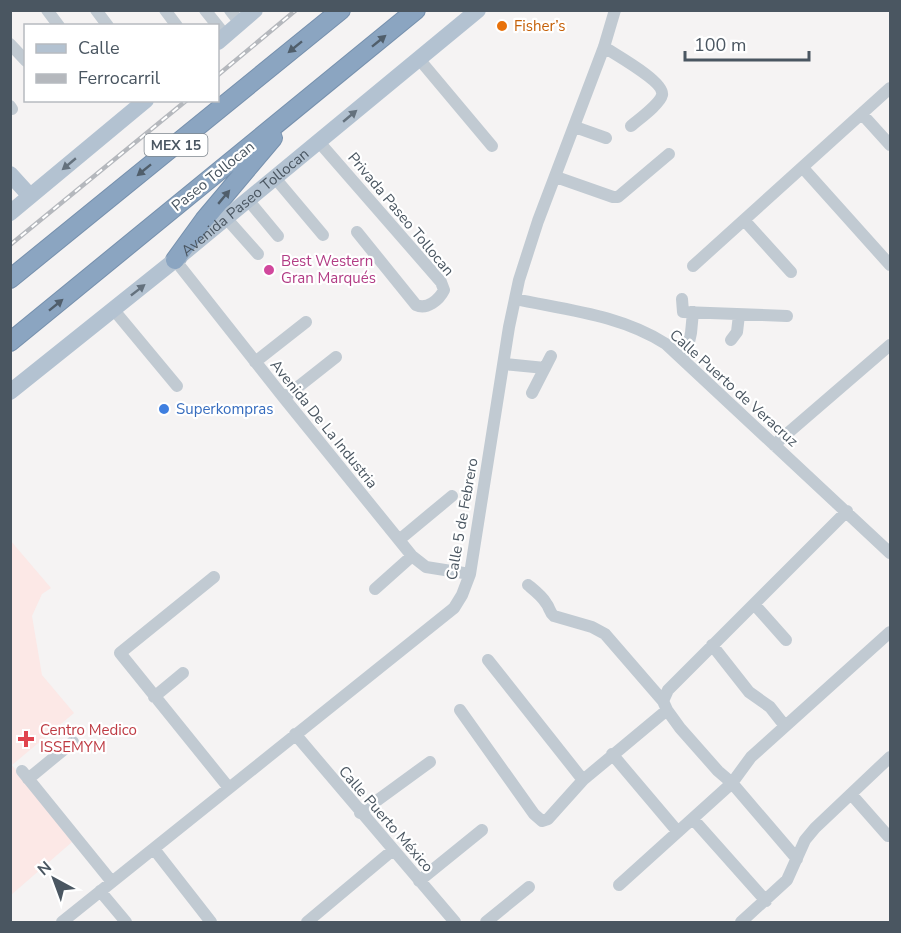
<svg xmlns="http://www.w3.org/2000/svg" width="901" height="933" viewBox="0 0 901 933" font-family="'Nunito Sans',sans-serif">
<rect width="100%" height="100%" fill="#f5f3f3"/>
<path fill="#fce8e6" d="M 10,540 L 51,588 L 42,594 L 32,616 L 42,675 L 74,713 L 12,765 L 72,842 L 11,895 Z"/>
<g fill="none" stroke-linecap="round" stroke-linejoin="round">
<defs>
<path id="highway" d="M 175,260 L 204,220 L 273,138
M 10,279 L 341,10
M 10,342 L 416,10"/>
</defs>
<use href="#highway" stroke="#7690ad" stroke-width="20"/>
<path stroke="#c1cad2" stroke-width="12" d="M 47,10 L 59,26
M 96,10 L 108,26
M 165,10 L 177,26
M 205,10 L 225,35
M 230,10 L 240,23
M 10,44 L 26,61
M 604,47 C 616,55 665,82 662,95 C 660,104 639,119 631,126
M 419,59 L 492,146
M 10,106 L 12,109
M 862,114 L 890,145
M 575,127 L 606,138
M 319,142 L 441,282 L 444,290 C 439,300 427,310 416,305 L 357,232
M 803,168 L 890,265
M 556,177 L 613,197 L 618,197 L 669,154
M 275,178 L 323,235
M 248,200 L 278,236
M 226,218 L 258,254
M 744,220 L 791,272
M 175,260 L 284,398 L 412,556 L 426,567 L 470,574
M 693,266 L 890,88
M 515,299 C 567,310 621,315 666,344 L 890,553
M 682,299 L 683,312 L 787,316
M 113,309 L 177,386
M 731,340 L 737,332 L 739,315
M 685,360 L 691,333 L 693,312
M 255,362 L 306,322
M 504,364 L 545,368
M 532,393 L 551,356
M 284,398 L 336,357
M 774,445 L 890,345
M 399,540 L 452,496
M 214,577 L 120,653 L 229,788
M 528,585 C 534,590 542,596 546,603 C 550,608 549,612 554,616 L 592,627 L 605,634 L 663,701
M 375,589 L 412,556
M 754,604 L 786,640
M 712,645 L 749,692 L 770,707 L 785,726
M 488,660 L 583,780
M 154,697 L 183,673
M 460,710 L 534,814 L 542,821 L 548,819 L 583,780 L 667,710
M 295,734 L 455,922
M 612,754 L 678,832
M 22,771 L 112,882
M 28,779 L 73,742
M 851,794 L 888,836
M 360,813 L 430,762
M 693,819 L 766,901
M 154,849 L 211,922
M 797,859 L 732,783 L 718,771 L 680,728 L 667,710 L 663,701 L 668,690 L 847,511
M 419,881 L 482,830
M 619,885 L 732,783 L 751,757 L 890,632
M 100,891 L 126,922
M 62,922 L 454,608 L 462,595 L 470,574 L 509,327 L 519,280 L 538,221 L 604,47 L 615,10
M 307,922 L 393,850
M 486,922 L 529,887
M 741,922 L 787,880 L 805,840 L 815,828 L 890,757"/>
<g stroke="#b3c2d1" stroke-width="16">
<path d="M 218,42 L 255,10"/>
<path d="M 10,174 L 30,196"/>
<path d="M 10,213 L 146,100"/>
<path id="s1" d="M 10,392 L 175,260 L 478,10"/>
</g>
<use href="#highway" stroke="#8ba5c1" stroke-width="18"/>
<defs>
<path id="rail" d="M 218,75 L 296,10
M 10,245 L 187,100"/>
</defs>
<use href="#rail" stroke="#b5b8bd" stroke-width="4.5"/>
<use href="#rail" stroke="#fff" stroke-width="2" stroke-dasharray="7" stroke-linecap="butt"/>
</g>
<defs><path id="oneway-solid" d="M-6-.8H1V-3.2L6.5 0L1 3.2V.8H-6Z" transform="scale(1.5)"/></defs>
<g fill="#505e6b">
<use href="#oneway-solid" transform="translate(379 41) rotate(-39)"/>
<use href="#oneway-solid" transform="translate(295 47) rotate(141)"/>
<use href="#oneway-solid" transform="translate(144 170) rotate(141)"/>
<use href="#oneway-solid" transform="translate(224 197) rotate(-50)"/>
<use href="#oneway-solid" transform="translate(56 305) rotate(-39)"/>
</g>
<g fill="#64717d">
<use href="#oneway-solid" transform="translate(350 116) rotate(-40)"/>
<use href="#oneway-solid" transform="translate(69 164) rotate(140)"/>
<use href="#oneway-solid" transform="translate(138 290) rotate(-38)"/>
</g>
<circle fill="#e8710a" stroke="#fff" stroke-width="2" cx="502" cy="26" r="6"/>
<circle fill="#d1479c" stroke="#fff" stroke-width="2" cx="269" cy="270" r="6"/>
<circle fill="#3f7fe0" stroke="#fff" stroke-width="2" cx="164" cy="409" r="6"/>
<path fill="#e0444e" stroke="#fff" stroke-width="2" d="M23 730h6v6h6v6h-6v6h-6v-6h-6v-6h6z"/>
<g text-anchor="middle" stroke-width="4.5" stroke-linejoin="round" paint-order="stroke">
<rect fill="#fff" stroke="#808990" stroke-width="1.5" x="144.5" y="134" width="63" height="22" rx="4.5"/>
<g font-size="14" font-weight="bold" fill="#4a5661">
<text x="176" y="150">MEX 15</text>
</g>
<g font-size="15" fill="#c56008" stroke="#fff" text-anchor="start">
<text x="514" y="31">Fisher’s</text>
</g>
<g font-size="15" fill="#4a5661" stroke="#fff">
<text transform="translate(213 176) rotate(-39)" y="5">Paseo Tollocan</text>
<text dy="5" stroke="none"><textPath href="#s1" startOffset="302">Avenida Paseo Tollocan</textPath></text>
<text transform="translate(401 214) rotate(50)" y="5">Privada Paseo Tollocan</text>
<text transform="translate(734 388) rotate(42)" y="5">Calle Puerto de Veracruz</text>
<text transform="translate(324 424) rotate(51)" y="5">Avenida De La Industria</text>
<text transform="translate(462 519) rotate(-80)" y="5">Calle 5 de Febrero</text>
<text transform="translate(386 819) rotate(49)" y="5">Calle Puerto México</text>
</g>
<g font-size="15" fill="#b23c85" stroke="#fff" text-anchor="start">
<text x="281" y="266">Best Western<tspan x="281" dy="17">Gran Marqués</tspan></text>
</g>
<g font-size="15" fill="#366cbe" stroke="#fff" text-anchor="start">
<text x="176" y="414">Superkompras</text>
</g>
<g font-size="15" fill="#be3a42" stroke="#fff" text-anchor="start">
<text x="40" y="735">Centro Medico<tspan x="40" dy="17">ISSEMYM</tspan></text>
</g>
</g>
<rect width="901" height="933" fill="none" stroke="#4a5661" stroke-width="24"/>
<rect x="24" y="24" width="195" height="78" fill="#ffffff" stroke="#b7bbc0" stroke-width="1.5"/>
<rect x="36" y="44" width="30" height="9" fill="#b3c2d1" stroke="#b7bbc0" stroke-width="1.5"/>
<text x="78" y="54" font-size="18" fill="#4a5661">Calle</text>
<rect x="36" y="74" width="30" height="9" fill="#b5b8bd" stroke="#b7bbc0" stroke-width="1.5"/>
<text x="78" y="84" font-size="18" fill="#4a5661">Ferrocarril</text>
<g transform="translate(54 879) rotate(319)" stroke="#ffffff" stroke-width="4.5" paint-order="stroke">
<path d="M0-4.5L10 22L0 15L-10 22Z" fill="#4a5661"/>
<text y="-9" font-size="16" font-weight="bold" text-anchor="middle" fill="#4a5661">N</text>
</g>
<path d="M685 51v9h124v-9" fill="none" stroke="#4a5661" stroke-width="3"/>
<text x="694" y="51" font-size="18" fill="#4a5661" stroke="#ffffff" stroke-width="4.5" paint-order="stroke">100 m</text>
</svg>
